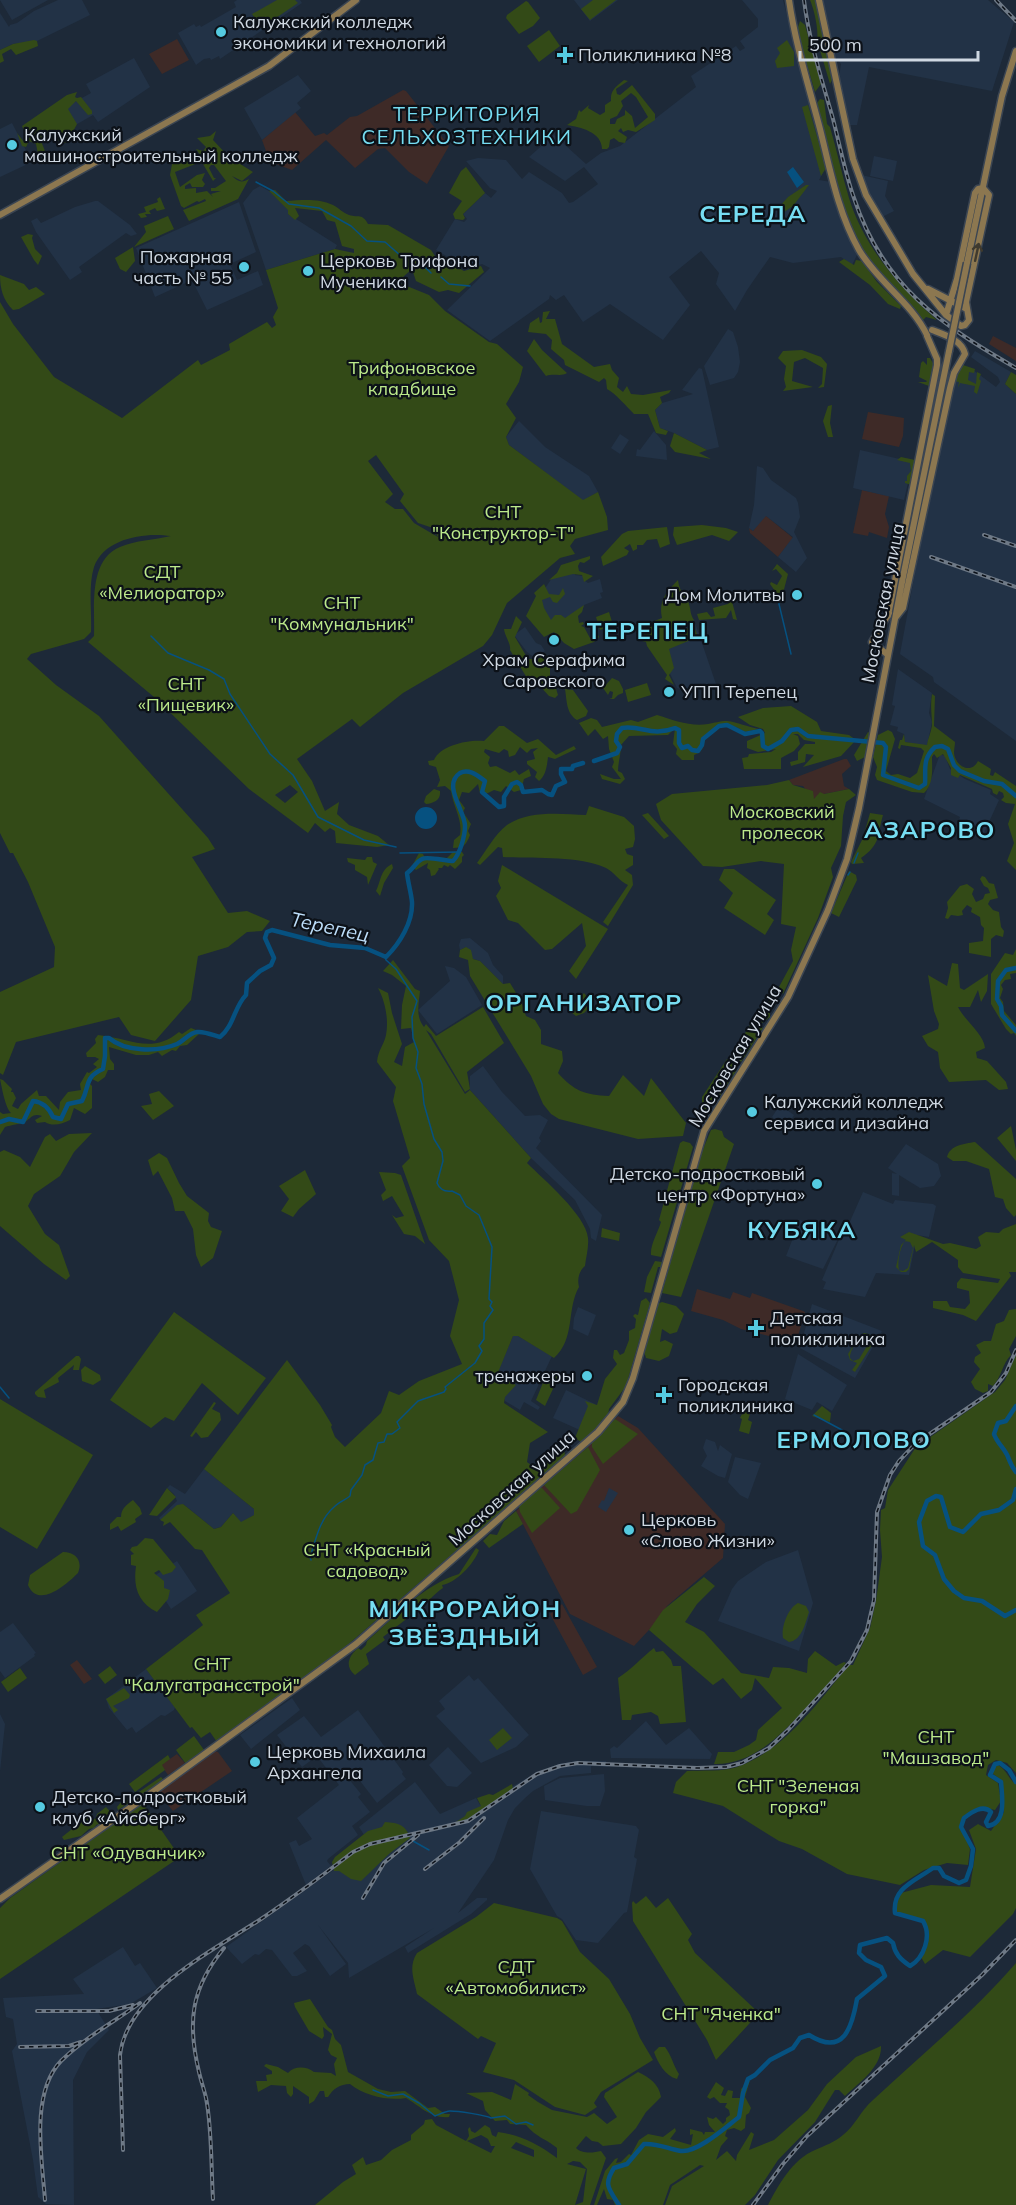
<svg xmlns="http://www.w3.org/2000/svg" width="1016" height="2205" viewBox="0 0 1016 2205" font-family="Mulish,sans-serif">
<rect width="100%" height="100%" fill="#1d2938"/>
<path fill="#3e2a27" d="M 177,39 L 189,60 L 162,74 L 149,54 Z
M 403,90 L 406,91 L 449,146 L 427,184 L 409,172 L 385,148 L 378,149 L 355,168 L 326,140 L 292,170 L 270,162 L 262,140 L 295,112 L 315,136 L 324,133 L 327,135 L 350,117 L 357,116 Z
M 993,336 L 1016,348 L 1016,361 L 989,344 Z
M 868,412 L 904,418 L 903,436 L 899,447 L 862,439 Z
M 862,490 L 889,496 L 885,514 L 889,527 L 887,538 L 869,532 L 868,536 L 853,533 Z
M 765,515 L 793,538 L 778,557 L 750,533 L 749,528 L 753,531 Z
M 844,759 L 847,759 L 851,766 L 842,774 L 844,786 L 849,789 L 824,794 L 814,800 L 803,786 L 793,785 L 789,780 Z
M 697,1289 L 730,1299 L 733,1292 L 750,1298 L 752,1293 L 803,1311 L 805,1312 L 796,1343 L 741,1329 L 723,1320 L 691,1311 Z
M 618,1416 L 638,1428 L 725,1524 L 723,1558 L 667,1606 L 661,1617 L 634,1646 L 570,1614 L 516,1511 Z
M 562,1604 L 597,1667 L 583,1675 L 550,1614 Z
M 77,1660 L 92,1679 L 84,1684 L 70,1665 Z
M 215,1751 L 218,1752 L 232,1771 L 173,1811 L 158,1793 L 159,1791 Z
M 177,1754 L 185,1763 L 168,1775 L 161,1765 Z"/>
<path fill="#223246" d="M 0,0 L 48,0 L 12,20 Z
M 58,0 L 82,0 L 90,15 L 37,41 L 13,44 L 0,50 L 0,13 L 9,27 L 10,25 L 17,23 L 34,11 Z
M 237,0 L 300,0 L 302,3 L 220,59 L 219,56 L 211,60 L 210,58 L 204,59 L 196,65 L 178,33 L 194,24 L 196,27 L 200,25 L 201,27 L 236,7 L 234,2 Z
M 574,0 L 618,0 L 590,21 Z
M 742,0 L 783,0 L 826,167 L 819,180 L 831,182 L 858,253 L 852,265 L 841,257 L 793,263 L 770,257 L 747,290 L 735,311 L 716,284 L 719,273 L 701,251 L 669,277 L 690,305 L 663,340 L 610,304 L 583,322 L 564,295 L 556,300 L 550,295 L 549,299 L 490,341 L 447,310 L 490,268 L 482,264 L 467,268 L 436,250 L 455,219 L 464,222 L 467,219 L 463,214 L 485,193 L 491,198 L 497,191 L 490,188 L 466,161 L 478,158 L 506,160 L 522,179 L 529,172 L 562,193 L 569,203 L 573,202 L 598,184 L 584,167 L 565,181 L 529,157 L 554,135 L 586,164 L 601,153 L 620,146 L 696,87 L 691,76 L 736,46 L 740,51 L 745,48 L 740,41 L 758,27 L 758,19 Z
M 823,0 L 988,0 L 1014,22 L 992,91 L 869,67 L 857,125 L 849,125 L 839,77 L 841,64 L 836,58 Z
M 134,58 L 150,87 L 98,122 L 93,115 L 72,127 L 62,109 L 91,93 L 86,84 Z
M 298,75 L 311,91 L 297,103 L 301,108 L 262,140 L 244,108 Z
M 12,123 L 32,162 L 0,177 L 0,129 Z
M 874,156 L 897,161 L 893,181 L 870,176 Z
M 861,175 L 888,181 L 885,196 L 894,211 L 882,217 L 866,192 Z
M 260,186 L 269,191 L 289,210 L 288,214 L 337,245 L 335,249 L 266,270 L 243,203 L 253,190 Z
M 95,201 L 98,201 L 130,225 L 137,234 L 131,236 L 126,233 L 79,267 L 82,272 L 70,280 L 36,232 L 31,221 L 37,218 L 41,223 L 75,207 Z
M 239,202 L 256,252 L 230,264 L 237,280 L 258,271 L 263,285 L 207,310 L 192,280 L 155,297 L 136,248 Z
M 728,329 L 733,332 L 738,347 L 740,362 L 738,372 L 734,378 L 710,385 L 704,366 Z
M 975,351 L 1011,372 L 1005,384 L 1016,394 L 1016,741 L 934,682 L 933,677 L 900,654 L 916,567 L 956,377 L 973,370 L 996,387 L 1000,382 L 998,377 L 971,357 Z
M 699,368 L 702,369 L 719,447 L 707,450 L 674,433 L 660,428 L 655,410 L 662,403 L 693,394 L 682,390 Z
M 519,421 L 545,447 L 589,476 L 598,492 L 583,501 L 509,445 L 506,437 Z
M 654,431 L 666,445 L 667,460 L 636,456 L 637,449 L 640,450 Z
M 620,434 L 629,440 L 620,454 L 611,448 Z
M 860,450 L 913,462 L 904,500 L 853,488 Z
M 757,466 L 763,468 L 771,480 L 796,498 L 798,503 L 800,517 L 794,532 L 807,558 L 796,572 L 778,557 L 793,537 L 766,516 L 753,531 L 749,528 L 754,505 Z
M 574,571 L 575,575 L 583,576 L 584,580 L 588,583 L 600,579 L 603,592 L 600,593 L 602,598 L 584,605 L 582,612 L 565,618 L 549,631 L 531,609 L 552,578 Z
M 694,620 L 716,684 L 689,692 L 677,688 L 652,637 Z
M 525,627 L 536,643 L 541,645 L 545,651 L 535,658 L 527,652 L 514,635 Z
M 898,669 L 932,693 L 929,713 L 932,722 L 927,746 L 905,742 L 904,734 L 897,731 L 898,727 L 890,725 L 895,706 L 892,705 Z
M 940,754 L 945,756 L 950,769 L 965,779 L 991,790 L 990,794 L 999,800 L 984,833 L 959,820 L 960,817 L 924,799 Z
M 470,938 L 488,953 L 493,965 L 503,976 L 503,984 L 480,961 L 473,959 L 466,947 L 460,950 L 459,945 L 461,939 Z
M 445,966 L 454,968 L 466,977 L 482,1005 L 437,1034 L 418,1010 L 450,981 Z
M 483,1066 L 502,1092 L 525,1116 L 540,1115 L 548,1120 L 539,1138 L 541,1141 L 536,1148 L 602,1215 L 596,1241 L 591,1238 L 590,1229 L 575,1200 L 531,1158 L 470,1090 L 470,1076 Z
M 780,1105 L 794,1115 L 787,1127 L 772,1117 Z
M 906,1144 L 938,1164 L 941,1176 L 934,1186 L 920,1188 L 899,1175 L 899,1196 L 892,1195 L 892,1173 L 897,1174 L 888,1168 Z
M 863,1192 L 893,1204 L 895,1200 L 933,1204 L 936,1206 L 929,1237 L 917,1235 L 909,1275 L 876,1273 L 865,1297 L 823,1289 L 826,1282 L 822,1280 L 841,1235 L 844,1235 Z
M 800,1220 L 837,1235 L 838,1239 L 823,1269 L 786,1256 Z
M 812,1304 L 882,1331 L 855,1378 L 800,1348 Z
M 578,1307 L 596,1315 L 588,1336 L 573,1329 L 574,1318 Z
M 513,1336 L 518,1336 L 552,1356 L 531,1401 L 540,1407 L 538,1410 L 524,1402 L 520,1410 L 505,1401 L 499,1378 L 496,1375 Z
M 798,1354 L 847,1385 L 832,1411 L 817,1402 L 812,1410 L 785,1399 Z
M 566,1390 L 595,1404 L 582,1431 L 553,1418 Z
M 706,1439 L 715,1442 L 718,1451 L 720,1445 L 732,1454 L 725,1478 L 718,1476 L 701,1466 L 707,1456 L 703,1448 Z
M 735,1457 L 761,1463 L 748,1499 L 740,1495 L 728,1482 Z
M 204,1469 L 254,1509 L 254,1515 L 241,1523 L 233,1513 L 221,1527 L 214,1529 L 183,1504 L 162,1521 L 159,1518 L 177,1501 L 174,1494 L 167,1488 L 170,1485 L 185,1494 Z
M 609,1488 L 618,1493 L 606,1512 L 598,1507 L 602,1500 L 604,1501 Z
M 798,1550 L 813,1603 L 799,1651 L 718,1621 L 732,1589 L 738,1581 L 766,1562 Z
M 177,1561 L 197,1591 L 171,1609 L 151,1578 Z
M 13,1623 L 36,1653 L 34,1654 L 35,1656 L 5,1678 L 0,1671 L 0,1632 Z
M 146,1669 L 175,1707 L 174,1710 L 165,1716 L 161,1715 L 136,1733 L 132,1727 L 127,1730 L 109,1708 L 106,1699 Z
M 469,1675 L 474,1681 L 478,1678 L 529,1735 L 516,1747 L 481,1763 L 436,1716 L 445,1709 L 439,1701 Z
M 292,1698 L 300,1710 L 251,1749 L 240,1735 Z
M 358,1710 L 403,1772 L 402,1774 L 406,1779 L 377,1803 L 354,1773 L 348,1778 L 361,1794 L 358,1797 L 370,1812 L 352,1826 L 358,1835 L 328,1859 L 327,1861 L 331,1866 L 306,1885 L 289,1843 L 296,1840 L 299,1846 L 312,1839 L 297,1818 L 339,1785 L 317,1756 L 302,1767 L 277,1735 L 304,1716 L 321,1737 Z
M 0,1714 L 5,1724 L 0,1771 Z
M 646,1721 L 666,1745 L 689,1728 L 712,1754 L 710,1759 L 611,1758 L 610,1749 L 614,1746 L 617,1748 Z
M 448,1747 L 472,1773 L 457,1787 L 447,1786 L 429,1765 Z
M 577,1761 L 606,1761 L 608,1767 L 591,1766 L 591,1773 L 560,1776 L 533,1791 L 525,1798 L 515,1808 L 508,1820 L 494,1860 L 458,1913 L 477,1898 L 487,1898 L 487,1900 L 471,1914 L 408,1953 L 405,1947 L 434,1928 L 349,1978 L 348,1963 L 318,1925 L 346,1964 L 330,1976 L 309,1946 L 305,1944 L 293,1953 L 307,1971 L 297,1976 L 292,1976 L 272,1950 L 266,1949 L 259,1955 L 255,1954 L 242,1964 L 226,1947 L 342,1864 L 366,1838 L 359,1827 L 415,1782 L 440,1814 L 476,1798 L 480,1805 L 536,1773 L 559,1764 Z
M 604,1774 L 605,1791 L 600,1806 L 587,1806 L 545,1800 L 544,1786 L 560,1778 Z
M 541,1811 L 636,1826 L 639,1830 L 634,1857 L 637,1859 L 627,1912 L 624,1913 L 598,1943 L 576,1940 L 562,1919 L 557,1916 L 530,1869 Z
M 123,1947 L 135,1966 L 140,1963 L 157,1988 L 130,2004 L 96,2009 L 109,2030 L 87,2052 L 73,2080 L 74,2205 L 46,2204 L 38,2197 L 33,2160 L 12,2051 L 17,2044 L 13,2019 L 6,2017 L 3,1998 L 84,1994 L 73,1979 Z"/>
<path fill="#334a17" fill-rule="evenodd" d="M 277,0 L 295,0 L 298,3 L 261,28 L 252,14 Z
M 593,0 L 616,0 L 590,20 L 581,9 Z
M 810,0 L 816,0 L 832,80 L 830,84 L 817,40 C 819,31 814,9 810,0 Z
M 526,1 L 528,2 L 540,18 L 533,26 L 519,34 L 506,18 L 507,15 Z
M 800,21 L 805,25 L 821,84 L 815,92 L 797,30 Z
M 549,30 L 560,46 L 539,62 L 527,46 Z
M 34,40 L 37,41 L 38,46 L 16,55 L 11,49 L 2,54 L 4,61 L 0,63 L 0,50 L 13,44 Z
M 787,40 L 794,52 L 794,66 L 777,68 L 775,61 L 780,53 L 777,48 Z
M 624,80 L 628,81 L 616,89 L 617,94 L 620,95 L 632,85 L 655,114 L 655,120 L 636,132 L 628,130 L 623,132 L 621,128 L 618,131 L 627,137 L 625,143 L 619,142 L 614,138 L 610,140 L 609,147 L 607,149 L 602,149 C 602,132 580,127 567,125 L 576,119 L 579,110 L 581,112 L 589,105 L 588,108 L 600,115 L 605,112 L 605,105 L 611,101 C 610,90 616,87 624,80 ZM 631,93 L 636,97 L 648,117 L 635,128 L 632,116 L 625,110 L 625,115 L 617,119 L 615,124 L 610,124 L 610,119 L 617,116 L 623,106 L 621,101 Z
M 77,92 L 75,97 L 77,98 L 81,97 L 92,111 L 92,114 L 88,115 L 76,101 L 68,109 L 77,124 L 67,143 L 60,143 L 57,138 L 52,136 L 41,141 L 45,151 L 38,154 L 36,144 L 29,141 L 26,147 L 22,146 L 17,133 L 24,142 L 27,138 L 22,126 L 67,95 Z
M 820,99 L 824,100 L 827,124 L 830,127 C 837,151 842,175 849,198 C 864,247 900,288 937,320 L 926,317 L 923,320 C 909,297 883,282 868,259 C 838,213 829,155 817,103 Z
M 808,105 L 826,168 L 821,176 L 802,107 Z
M 216,131 L 213,140 L 229,157 L 253,172 L 242,181 L 232,176 C 238,182 242,183 249,179 L 238,199 L 189,221 L 183,210 L 206,201 L 205,199 L 199,202 L 197,201 L 184,208 L 181,206 L 170,175 L 172,164 L 183,159 L 186,162 L 200,155 L 196,149 L 203,151 L 206,147 L 197,138 L 210,136 ZM 198,163 L 203,164 L 213,181 L 216,178 L 214,178 L 209,168 L 211,165 L 214,165 L 226,181 L 215,188 L 211,188 L 211,191 L 221,191 L 211,194 L 213,197 L 207,191 L 196,193 L 196,188 L 185,189 L 185,186 L 190,183 L 192,187 L 203,187 L 205,184 L 202,180 L 205,173 L 197,175 L 180,187 L 175,172 Z
M 466,167 L 485,193 L 463,214 L 465,218 L 463,220 L 455,219 L 453,214 L 462,201 L 449,193 L 461,171 Z
M 806,185 L 809,185 L 793,206 L 781,214 L 779,212 L 780,206 L 788,197 Z
M 275,190 L 286,201 C 302,200 318,198 333,205 C 339,208 343,213 349,215 C 359,218 362,213 368,224 L 388,225 L 431,250 L 435,256 L 464,271 L 481,266 L 484,272 L 459,293 L 448,290 L 439,292 L 416,281 L 412,269 L 403,277 L 392,280 L 429,295 L 445,311 L 489,342 L 497,344 L 523,367 L 519,382 L 506,404 L 516,418 L 506,437 L 509,445 L 583,500 L 598,492 L 607,517 L 608,530 L 575,539 L 570,546 L 575,554 L 560,558 L 507,603 L 492,635 L 483,646 L 403,693 L 360,727 L 352,719 L 297,759 L 312,781 L 325,811 L 339,802 L 337,814 L 349,825 L 378,836 L 389,845 L 377,847 L 336,843 L 335,831 L 330,828 L 325,832 L 315,823 L 308,833 L 249,789 L 154,697 L 88,642 L 94,636 C 95,607 88,560 120,547 C 136,540 154,540 171,536 C 145,532 104,538 94,567 C 88,586 92,612 91,632 L 84,639 L 31,654 L 27,659 L 56,685 L 99,716 L 208,838 L 215,849 L 192,857 L 228,913 L 247,911 L 270,921 L 262,931 L 247,932 L 228,947 L 198,956 L 191,1000 L 155,1041 L 131,1035 L 119,1017 L 16,1042 L 3,1075 L 0,1073 L 0,992 L 54,967 L 55,947 L 28,882 L 13,853 L 10,853 L 0,833 L 0,302 L 13,324 L 54,377 L 122,418 L 198,360 L 201,365 L 230,350 L 229,344 L 267,322 L 272,328 L 276,325 L 273,317 L 278,308 L 266,270 L 335,249 L 354,253 L 354,249 L 342,246 L 335,222 L 327,220 L 322,211 L 295,208 L 299,216 L 295,220 L 288,214 L 288,210 L 269,191 ZM 376,455 L 404,494 L 400,501 L 418,523 L 433,528 L 438,537 L 414,523 L 403,509 L 395,509 L 385,502 L 393,494 L 368,461 ZM 290,785 L 298,792 L 285,803 L 275,795 Z
M 160,197 L 165,209 L 157,211 L 155,208 L 149,211 L 151,214 L 145,214 L 147,217 L 141,218 L 138,214 L 146,212 L 144,207 L 158,202 L 157,199 Z
M 168,216 L 174,229 L 134,247 L 146,232 L 144,226 Z
M 28,234 L 33,235 L 32,238 L 35,249 L 42,256 L 38,265 L 34,260 L 21,237 Z
M 133,247 L 135,261 L 126,272 L 120,269 L 115,258 Z
M 844,259 L 854,265 L 856,260 L 862,261 L 877,282 L 901,306 L 900,309 L 888,304 L 870,285 L 839,262 Z
M 0,275 L 24,284 L 29,290 L 36,287 L 45,294 L 19,309 L 13,310 C 3,300 0,289 0,275 Z
M 550,311 L 546,319 L 555,319 L 562,344 L 594,367 L 610,364 L 612,370 L 619,378 L 617,387 L 623,392 L 627,386 L 631,394 L 643,395 L 671,390 L 669,393 L 660,397 L 662,403 L 655,410 L 660,428 L 668,431 L 666,435 L 656,433 L 648,414 L 634,414 C 627,407 615,393 607,389 L 606,380 L 604,378 L 599,382 L 565,365 L 564,360 L 551,349 L 552,340 L 546,334 L 528,332 L 530,323 L 539,317 L 540,323 L 542,322 L 543,312 Z
M 534,339 L 542,350 L 567,373 C 561,377 554,373 546,376 L 527,351 Z
M 802,350 L 821,357 L 827,364 L 824,387 L 818,388 L 822,384 L 823,368 L 805,358 L 794,362 L 792,381 L 813,387 L 783,391 L 786,387 L 784,379 L 786,366 L 778,358 L 783,351 Z
M 927,358 L 930,358 L 935,367 L 928,396 L 929,386 L 918,382 L 926,382 L 927,381 L 919,377 L 921,363 L 923,361 L 927,365 Z
M 963,365 L 975,369 L 974,373 L 969,372 L 968,380 L 976,384 L 977,372 L 981,374 L 979,379 L 981,381 L 977,394 L 974,392 L 975,386 L 960,383 L 958,388 L 959,382 L 954,381 Z
M 1011,372 L 1016,375 L 1016,394 L 1005,384 Z
M 832,405 L 830,423 L 833,437 L 828,437 L 823,421 L 828,406 Z
M 674,433 L 707,450 L 699,453 L 711,459 L 675,452 L 670,446 Z
M 901,457 L 915,460 L 911,485 L 905,483 L 905,481 L 907,481 L 907,476 L 911,471 L 910,463 L 897,460 Z
M 702,525 L 726,528 L 738,532 L 729,541 L 712,535 L 677,545 L 673,535 L 674,527 Z
M 667,527 L 670,544 L 660,548 L 657,539 L 647,540 L 643,545 L 637,545 L 637,549 L 633,551 L 630,544 L 624,548 L 629,551 L 627,555 L 603,566 L 601,557 L 622,534 L 628,531 Z
M 590,556 L 590,559 L 584,563 L 580,562 L 578,566 L 579,571 L 593,576 L 584,582 L 582,575 L 573,574 L 549,580 L 557,573 L 561,565 Z
M 777,564 L 788,574 L 781,601 L 770,601 L 775,591 L 770,584 L 771,582 L 777,585 L 782,576 L 776,569 L 772,571 Z
M 678,580 C 680,595 686,593 689,604 C 691,611 690,614 694,620 L 674,633 L 694,626 L 698,637 L 669,649 L 674,668 L 669,675 L 674,685 L 665,679 L 667,675 L 647,646 L 646,642 L 642,641 L 636,632 L 639,627 L 662,618 C 658,601 667,591 678,580 Z
M 544,584 L 549,594 L 559,595 L 563,588 L 565,594 L 557,603 L 553,602 L 550,597 L 542,600 L 544,608 L 551,620 L 555,615 L 561,615 L 565,618 L 584,605 L 582,612 L 578,616 L 579,623 L 583,622 L 584,624 L 581,626 L 584,627 L 590,638 L 598,635 L 599,637 L 594,642 L 574,649 L 564,643 L 554,632 L 544,637 L 526,616 L 536,596 L 534,593 Z
M 731,598 L 737,620 L 733,619 L 731,610 L 726,618 L 699,620 L 697,614 L 707,612 L 711,617 L 715,616 L 713,608 L 728,604 Z
M 609,612 L 613,625 L 600,630 L 596,617 Z
M 516,616 L 522,622 L 515,637 L 528,659 L 538,659 L 545,653 L 550,662 L 550,676 L 545,679 L 548,687 L 555,685 L 558,695 L 555,698 L 549,696 L 537,683 L 527,678 L 510,650 C 511,643 505,637 504,629 L 511,629 Z
M 612,678 L 619,681 L 623,689 L 623,693 L 618,695 L 614,699 L 609,699 L 612,698 L 613,692 L 610,691 L 608,695 L 603,688 Z
M 647,683 L 651,695 L 628,702 L 625,690 Z
M 565,689 L 573,690 L 588,711 L 586,716 L 577,720 C 566,713 567,701 565,689 Z
M 932,694 L 935,696 L 934,726 L 955,742 C 955,745 954,749 954,753 C 955,766 971,775 978,761 L 991,769 L 990,775 L 993,776 L 995,772 L 1016,786 L 1016,870 L 1007,861 L 1014,843 L 1008,824 L 1015,804 L 1006,803 L 1001,800 L 1004,797 L 1003,793 L 999,791 L 997,795 L 993,793 L 992,789 L 960,775 L 958,778 L 951,775 L 951,768 L 943,754 L 937,758 L 934,754 L 932,757 C 932,769 934,784 924,793 L 912,792 L 877,780 L 875,775 L 877,767 L 873,757 L 878,735 L 888,730 L 892,732 L 895,739 L 886,771 L 891,775 L 898,774 L 910,778 L 917,773 L 924,751 L 921,748 L 901,745 L 900,749 L 898,748 L 900,740 L 902,740 L 904,734 L 905,742 L 927,745 C 928,738 931,733 932,725 C 932,715 930,705 932,694 Z
M 791,706 L 817,722 L 821,731 L 849,735 L 856,740 L 841,756 L 803,767 L 814,755 L 806,754 L 805,762 L 791,766 L 790,762 L 798,760 L 798,752 L 805,744 L 815,744 L 815,742 L 804,740 L 798,734 L 793,734 L 798,736 L 800,744 L 794,751 L 781,758 L 781,769 L 744,769 L 742,758 L 748,757 L 749,754 L 771,752 L 776,749 L 758,752 L 747,748 L 747,741 L 765,733 L 763,729 L 750,725 L 738,717 L 763,708 Z
M 657,715 C 673,720 691,727 708,724 C 715,723 719,721 727,721 C 738,722 747,727 759,729 L 745,732 C 728,721 722,726 706,736 C 703,745 705,751 694,755 L 694,760 L 682,760 L 676,754 L 677,749 L 673,744 L 675,728 L 668,735 L 629,736 L 621,745 C 621,754 618,763 618,771 L 622,773 L 625,779 L 620,784 L 602,779 L 600,774 L 614,779 L 621,779 L 612,767 L 614,762 L 609,749 L 608,736 L 603,739 L 595,729 L 588,736 L 579,723 L 591,718 L 597,720 L 602,727 L 631,720 L 638,722 Z
M 499,726 L 504,726 L 527,743 L 538,739 L 556,755 L 574,746 L 576,749 L 555,759 L 548,757 C 547,765 546,776 539,781 L 535,777 L 537,772 L 527,764 L 527,761 L 535,759 L 533,752 L 538,748 L 531,749 L 527,753 L 520,747 L 515,755 L 509,757 L 508,751 L 504,749 L 499,753 L 485,749 L 484,752 L 490,757 L 488,763 L 490,767 L 496,766 L 510,773 L 515,770 L 519,775 L 529,769 L 531,776 L 524,779 L 521,790 L 514,792 L 506,786 L 501,792 L 494,790 L 488,793 L 480,793 L 478,784 L 469,793 L 462,792 L 459,800 L 465,808 L 463,812 L 471,824 L 468,831 L 470,835 C 466,845 464,848 453,848 L 454,840 L 460,835 C 463,820 453,806 451,791 L 445,786 L 437,787 L 440,780 L 436,767 L 429,765 L 428,761 L 434,760 C 440,745 470,739 484,741 Z
M 868,732 L 870,733 L 865,757 L 857,761 L 854,755 Z
M 789,780 L 793,785 L 813,791 L 814,799 L 820,792 L 824,794 L 849,789 L 856,795 L 846,802 L 843,816 L 841,846 L 831,868 L 833,877 L 818,918 L 783,994 L 779,987 L 793,961 L 791,950 L 796,927 L 781,924 L 784,864 L 761,861 L 722,867 L 703,866 L 661,820 L 656,804 L 672,794 L 767,785 Z
M 434,789 L 440,791 C 441,800 434,803 426,804 L 424,802 L 426,796 Z
M 589,806 L 624,817 L 634,826 L 635,839 L 633,847 L 625,849 L 627,854 L 633,856 L 633,865 L 625,870 L 632,875 L 633,885 L 608,926 L 603,922 L 628,885 C 619,881 614,872 606,868 C 577,855 534,859 503,857 L 502,848 L 498,847 L 480,865 L 477,863 C 486,851 495,834 507,825 C 529,810 561,814 586,815 Z
M 648,813 L 669,836 L 664,839 L 642,815 Z
M 870,813 L 883,815 C 877,836 881,844 861,858 L 864,863 L 852,864 L 851,862 L 863,838 Z
M 453,852 L 462,852 L 464,855 L 462,857 L 462,862 L 455,869 L 450,865 L 448,867 L 444,865 L 442,868 L 438,868 L 439,869 L 435,875 L 431,876 L 430,870 L 427,868 L 428,863 L 416,870 L 412,866 L 419,853 L 423,854 L 424,856 L 447,858 Z
M 367,857 L 372,857 L 373,862 L 377,864 L 368,885 L 367,877 L 355,870 L 355,865 L 348,862 L 347,858 L 365,860 Z
M 392,864 L 393,868 L 384,883 L 380,896 L 376,891 C 381,881 380,870 392,864 Z
M 502,865 L 608,929 L 576,979 L 569,971 L 586,946 L 582,923 L 552,949 L 545,950 L 518,923 L 508,920 L 496,896 L 501,888 L 498,881 Z
M 724,869 L 734,869 L 776,900 L 767,914 L 774,920 L 765,935 L 724,908 L 733,893 L 719,880 Z
M 849,871 L 856,875 L 857,880 L 839,917 L 831,913 Z
M 982,876 L 985,877 L 989,883 L 994,884 L 998,898 L 990,900 L 988,904 L 993,910 L 999,912 L 1001,927 L 1004,931 L 1003,937 L 996,935 L 991,939 L 991,957 L 969,953 L 969,943 L 983,941 L 984,928 L 981,925 L 980,917 L 971,912 L 972,908 L 967,905 L 962,911 L 963,915 L 958,916 L 951,915 L 948,919 L 945,918 L 948,908 L 947,902 L 960,886 L 967,884 L 974,889 L 972,894 L 976,902 L 983,899 L 985,894 L 990,893 L 988,888 L 984,886 L 980,879 Z
M 466,947 L 471,950 L 473,959 L 480,961 L 503,984 L 510,983 L 521,1001 L 526,1016 L 535,1020 L 541,1030 L 541,1044 L 562,1051 L 563,1061 L 558,1073 C 574,1091 585,1095 609,1096 L 623,1075 L 644,1096 L 651,1078 L 686,1123 L 683,1136 L 638,1139 L 559,1119 L 551,1114 L 543,1104 L 531,1076 L 470,976 L 468,960 L 459,957 L 460,950 Z
M 1016,949 L 1016,973 L 1010,974 L 1011,979 L 1005,980 L 1001,985 L 1003,989 L 1000,998 L 1003,1002 L 1004,1011 L 1016,1025 L 1016,1036 L 1014,1033 L 1011,1034 L 1006,1029 L 991,1004 L 991,974 L 1005,953 L 1013,955 Z
M 393,960 L 415,989 L 420,991 C 419,1003 415,1016 424,1027 L 426,1024 L 436,1036 L 483,1007 L 504,1043 L 467,1072 L 470,1089 L 465,1092 L 431,1034 L 426,1030 L 465,1094 L 470,1090 L 531,1158 L 527,1163 C 543,1179 586,1215 588,1238 C 589,1247 586,1257 585,1266 C 579,1271 577,1279 579,1287 C 566,1310 576,1338 554,1358 L 518,1336 L 513,1336 L 497,1375 L 516,1385 L 505,1397 L 504,1403 L 548,1432 L 530,1443 L 527,1462 L 535,1468 L 564,1448 L 565,1456 L 336,1655 L 217,1742 L 210,1732 L 201,1738 L 192,1727 L 190,1728 L 146,1669 L 203,1625 L 196,1615 L 230,1593 L 202,1550 L 195,1549 L 170,1522 L 163,1526 L 164,1522 L 160,1520 L 177,1505 L 183,1504 L 214,1529 L 221,1527 L 233,1513 L 241,1522 L 254,1515 L 254,1509 L 204,1469 L 287,1360 L 320,1405 L 332,1425 L 331,1427 L 335,1437 L 345,1447 L 381,1413 L 389,1391 L 399,1395 L 419,1381 L 462,1364 L 450,1336 L 459,1300 L 449,1261 L 429,1240 L 402,1166 L 410,1158 L 393,1101 L 396,1087 L 377,1062 C 378,1050 384,1045 386,1035 C 389,1019 385,1001 378,988 L 388,993 L 392,1013 L 402,1044 L 394,1062 L 402,1066 L 405,1047 L 414,1042 L 411,1028 L 401,1029 L 402,1005 L 406,986 L 392,975 L 383,971 Z
M 952,963 L 958,964 L 960,988 L 964,990 L 988,974 L 987,991 L 981,1002 L 978,990 L 970,1007 L 958,1007 C 965,1021 984,1034 985,1048 L 976,1052 L 977,1058 L 987,1061 L 1006,1082 L 1008,1089 L 999,1090 L 986,1080 L 949,1082 L 940,1068 L 938,1052 L 928,1046 L 922,1036 L 938,1029 L 939,1024 L 934,1011 L 928,975 L 947,986 Z
M 584,993 L 593,1004 L 584,1013 L 576,1016 L 572,1013 L 574,1010 L 574,1004 Z
M 773,997 L 777,1002 L 770,1012 L 770,1017 L 762,1023 L 757,1019 L 757,1012 Z
M 752,1022 L 763,1028 L 741,1062 L 731,1056 Z
M 191,1028 L 196,1030 L 199,1034 L 187,1045 L 180,1046 L 176,1051 L 172,1050 L 162,1056 L 158,1052 L 149,1055 L 136,1055 L 109,1047 L 110,1059 L 114,1064 L 114,1070 L 108,1070 L 105,1077 L 98,1082 L 92,1079 L 90,1084 L 92,1086 L 92,1108 L 85,1114 L 74,1108 L 70,1120 C 62,1124 53,1127 45,1122 L 37,1123 L 35,1120 L 42,1116 C 33,1113 32,1117 25,1122 C 20,1124 11,1125 5,1127 L 0,1135 L 0,1112 L 3,1114 L 11,1113 C 5,1107 2,1088 0,1079 L 3,1080 L 12,1089 L 11,1092 L 13,1092 L 16,1098 L 12,1106 L 18,1109 L 21,1104 L 37,1090 L 39,1096 L 46,1096 L 59,1110 L 60,1102 L 68,1092 L 81,1090 L 80,1084 L 87,1072 L 89,1073 L 97,1067 L 93,1064 L 99,1059 L 95,1057 L 87,1057 L 86,1053 L 96,1043 L 95,1039 L 98,1035 C 130,1038 151,1055 179,1032 L 182,1034 Z
M 727,1059 L 737,1066 L 736,1071 L 716,1102 L 709,1103 L 703,1118 L 700,1118 L 698,1114 L 702,1106 L 702,1097 Z
M 159,1091 L 174,1106 L 153,1120 L 141,1106 L 152,1104 L 149,1094 Z
M 1011,1126 L 1016,1150 L 1016,1161 L 997,1138 Z
M 715,1129 L 722,1131 L 724,1137 L 734,1144 L 681,1297 L 662,1293 L 699,1159 L 711,1130 Z
M 92,1133 L 74,1152 L 60,1176 L 34,1194 L 28,1206 L 45,1234 L 59,1245 L 70,1276 L 66,1280 L 44,1264 L 0,1226 L 0,1152 L 4,1150 L 20,1157 L 30,1167 L 45,1137 L 50,1134 L 56,1141 L 69,1134 Z
M 683,1141 L 690,1143 L 693,1147 L 661,1257 L 651,1255 C 650,1245 658,1232 661,1222 L 659,1220 L 680,1143 Z
M 975,1142 L 1016,1179 L 1016,1215 L 1014,1217 L 1006,1208 L 1003,1199 L 995,1197 L 989,1169 L 966,1161 L 953,1161 L 947,1157 C 950,1145 964,1144 975,1142 Z
M 159,1153 L 167,1158 L 179,1183 L 187,1196 L 209,1213 L 208,1221 L 211,1227 L 222,1231 L 213,1258 L 201,1267 L 196,1255 L 193,1229 L 184,1211 L 175,1211 L 172,1198 L 158,1171 L 153,1176 L 148,1160 Z
M 305,1170 L 316,1194 L 299,1209 L 293,1217 L 281,1211 L 289,1199 L 279,1186 Z
M 379,1172 L 395,1173 L 401,1175 L 425,1244 L 415,1236 L 404,1234 L 392,1215 L 396,1218 L 404,1216 L 392,1196 L 383,1201 L 381,1195 L 386,1190 Z
M 1016,1224 L 1016,1272 L 1009,1272 L 1011,1276 L 976,1321 L 963,1315 L 933,1308 L 933,1301 L 947,1301 L 950,1307 L 965,1309 L 970,1303 L 969,1291 L 957,1288 L 957,1283 L 961,1278 L 998,1283 L 1000,1279 L 963,1273 L 958,1267 L 958,1260 L 932,1242 L 916,1252 L 914,1245 L 909,1269 L 906,1272 L 901,1272 L 896,1267 L 901,1245 L 906,1240 L 900,1237 L 909,1232 L 943,1244 L 950,1243 L 976,1249 L 981,1246 L 978,1237 L 986,1232 L 999,1233 L 1003,1229 ZM 905,1241 L 910,1242 L 913,1248 L 908,1268 L 903,1271 L 899,1270 C 897,1262 900,1247 905,1241 Z
M 602,1228 L 620,1233 L 619,1241 L 601,1237 Z
M 655,1261 L 662,1262 L 661,1267 L 658,1267 L 651,1293 L 644,1292 L 647,1277 Z
M 646,1298 L 650,1303 L 626,1386 L 609,1409 L 608,1415 L 601,1421 L 600,1425 L 581,1442 L 575,1438 L 588,1406 L 585,1401 L 597,1405 L 605,1379 L 617,1364 L 613,1358 L 614,1350 L 617,1350 L 620,1355 L 624,1353 L 629,1340 L 629,1331 L 635,1328 L 636,1319 L 633,1316 L 635,1314 L 638,1315 L 641,1301 Z
M 662,1302 L 676,1306 L 684,1314 L 677,1332 L 670,1334 L 662,1329 L 660,1342 L 665,1340 L 673,1344 L 669,1356 L 659,1361 L 646,1358 L 644,1351 L 657,1304 Z
M 1016,1309 L 1016,1336 L 1009,1349 L 1011,1355 C 1002,1364 1002,1376 993,1386 L 988,1384 L 988,1391 L 983,1393 L 975,1389 L 971,1382 L 980,1369 L 974,1362 L 975,1357 L 981,1353 L 976,1345 L 984,1341 L 991,1341 L 996,1324 L 1004,1321 L 1009,1310 Z
M 174,1312 L 266,1378 L 238,1415 L 202,1383 L 174,1421 L 165,1417 L 151,1428 L 110,1400 Z
M 864,1333 L 869,1334 L 876,1339 L 855,1372 L 852,1370 L 857,1363 L 850,1360 L 848,1354 L 859,1336 ZM 865,1334 L 870,1336 L 870,1341 L 859,1359 L 853,1361 L 850,1358 C 850,1350 858,1337 865,1334 Z
M 1016,1355 L 1016,1773 L 1007,1763 L 996,1760 L 988,1765 L 986,1775 L 998,1783 L 1001,1801 L 995,1810 L 981,1807 L 968,1813 L 960,1823 L 970,1849 L 968,1865 L 947,1863 L 924,1870 L 900,1885 L 847,1874 L 802,1849 L 779,1841 L 723,1806 L 673,1793 L 676,1782 L 687,1771 C 703,1770 722,1772 737,1767 C 785,1750 818,1702 849,1665 L 853,1665 L 870,1628 L 876,1601 L 882,1557 L 880,1530 L 881,1510 L 885,1508 L 888,1490 L 916,1447 L 995,1392 L 1005,1380 Z
M 76,1356 L 79,1356 L 81,1359 L 79,1370 L 73,1370 L 74,1365 L 58,1378 L 59,1382 L 44,1390 L 46,1398 L 38,1397 L 35,1394 L 35,1392 Z
M 85,1366 L 100,1375 L 101,1380 L 93,1385 L 82,1381 L 81,1370 Z
M 552,1373 L 559,1376 L 545,1406 L 536,1400 L 546,1375 L 550,1377 Z
M 0,1399 L 93,1455 L 37,1549 L 0,1527 Z
M 214,1402 L 216,1403 L 212,1409 L 220,1413 L 221,1420 L 208,1437 L 201,1438 L 196,1432 L 192,1437 L 190,1436 Z
M 746,1406 L 751,1411 L 748,1420 L 752,1422 L 749,1434 L 739,1431 L 742,1419 L 740,1418 Z
M 822,1406 L 831,1413 L 830,1422 L 812,1416 Z
M 615,1419 L 638,1434 L 603,1464 L 592,1447 L 592,1441 Z
M 588,1447 L 600,1470 L 577,1511 L 571,1514 L 544,1485 Z
M 167,1488 L 176,1497 L 157,1516 L 149,1515 Z
M 539,1488 L 542,1488 L 560,1508 L 532,1533 L 520,1512 L 519,1506 Z
M 133,1500 L 140,1508 L 142,1514 L 135,1519 L 136,1522 L 121,1531 L 118,1526 L 110,1530 L 110,1524 L 117,1517 L 121,1517 C 121,1509 126,1505 133,1500 Z
M 516,1511 L 523,1524 L 489,1548 L 483,1541 L 490,1534 L 497,1535 L 504,1521 Z
M 145,1538 L 153,1539 L 176,1567 L 172,1572 L 163,1575 L 159,1570 L 154,1573 L 164,1581 L 164,1588 L 170,1590 L 168,1599 L 157,1612 C 138,1603 133,1587 136,1566 L 131,1565 L 131,1555 L 134,1554 L 130,1550 L 132,1547 L 137,1546 Z
M 476,1548 L 479,1550 C 474,1564 456,1583 442,1585 L 443,1588 C 433,1594 426,1606 415,1609 L 409,1617 L 383,1637 L 385,1640 L 366,1654 L 369,1664 L 355,1675 C 344,1666 349,1656 358,1648 L 361,1650 L 366,1645 L 367,1641 C 395,1617 423,1585 459,1574 Z
M 63,1552 C 76,1552 83,1561 78,1573 C 66,1585 38,1609 28,1585 L 30,1575 Z
M 704,1577 L 715,1586 L 697,1604 L 685,1622 L 704,1632 L 741,1673 L 769,1678 L 773,1667 L 789,1668 L 807,1673 L 808,1659 L 815,1651 L 836,1666 L 844,1662 L 846,1663 C 835,1678 821,1691 809,1705 C 783,1732 755,1765 714,1764 L 718,1752 L 734,1752 L 749,1745 L 756,1740 L 758,1730 L 782,1708 L 755,1678 L 752,1690 L 741,1699 L 723,1678 L 713,1685 L 649,1630 L 663,1610 Z
M 798,1603 L 806,1606 L 809,1612 C 805,1624 802,1640 789,1642 L 783,1638 C 781,1627 788,1608 798,1603 Z
M 654,1648 L 656,1652 L 663,1651 L 671,1660 L 673,1666 L 681,1666 L 686,1722 L 660,1724 L 658,1716 L 651,1712 L 632,1715 L 631,1720 L 622,1720 L 618,1678 C 632,1669 641,1658 654,1648 Z
M 110,1666 L 117,1675 L 105,1684 L 98,1675 Z
M 20,1668 L 27,1678 L 8,1692 L 1,1682 Z
M 124,1688 L 130,1695 L 129,1698 L 113,1706 L 118,1710 L 114,1713 L 106,1699 Z
M 503,1728 L 512,1738 L 497,1750 L 489,1740 Z
M 194,1736 L 204,1750 L 186,1764 L 176,1750 Z
M 168,1755 L 170,1759 L 162,1765 L 165,1770 L 135,1792 L 129,1784 Z
M 998,1765 C 1007,1770 1008,1779 1016,1784 L 1016,1908 L 1013,1914 L 970,1957 L 943,1950 L 925,1964 L 921,1957 C 925,1945 930,1933 923,1921 L 895,1913 L 894,1904 L 897,1894 L 931,1885 L 970,1887 L 976,1849 L 969,1830 L 978,1824 L 991,1831 L 1004,1812 L 1002,1781 L 992,1773 L 993,1768 Z
M 161,1777 L 164,1780 L 118,1810 L 117,1807 L 123,1800 L 127,1800 Z
M 512,1784 L 513,1789 C 494,1803 476,1818 453,1824 L 465,1816 L 467,1812 L 481,1806 L 477,1798 L 489,1794 L 493,1795 Z
M 142,1804 L 146,1808 L 180,1857 L 0,1979 L 0,1908 L 10,1898 Z
M 106,1807 L 113,1815 L 99,1826 L 97,1824 L 94,1828 L 89,1829 L 81,1836 L 64,1840 L 62,1837 L 87,1817 L 93,1820 L 96,1818 L 97,1814 Z
M 385,1822 C 399,1823 406,1825 410,1838 L 390,1853 L 361,1881 L 351,1879 L 339,1871 L 334,1871 L 332,1862 L 335,1857 L 368,1831 L 382,1827 Z
M 646,1896 L 656,1908 L 668,1898 L 692,1934 L 688,1940 L 695,1953 L 759,2013 L 716,2060 L 707,2040 L 633,1921 L 632,1903 L 633,1901 L 636,1904 Z
M 494,1903 L 557,1918 L 562,1921 L 580,1952 L 609,1979 L 630,2014 L 640,2038 L 653,2060 L 601,2092 L 594,2103 L 597,2107 L 585,2115 L 555,2107 L 514,2080 L 483,2072 L 496,2043 L 481,2036 L 478,2039 L 417,1994 C 414,1979 408,1967 417,1953 L 476,1917 Z
M 1016,1963 L 1016,2205 L 768,2205 C 779,2184 792,2160 815,2150 C 824,2146 835,2142 843,2135 C 855,2126 861,2110 873,2100 C 921,2055 973,2013 1016,1963 Z
M 310,1999 L 328,2027 L 332,2030 L 335,2039 L 341,2045 L 348,2072 L 378,2089 L 391,2092 L 405,2091 L 428,2108 L 435,2107 L 445,2114 L 450,2114 L 449,2117 C 431,2119 420,2106 406,2098 C 388,2101 365,2096 350,2084 C 340,2084 333,2089 328,2097 L 325,2097 L 324,2091 L 320,2091 L 314,2101 L 309,2104 L 309,2097 L 293,2086 L 293,2094 L 291,2097 L 287,2093 L 286,2086 L 271,2085 L 258,2092 L 256,2081 L 267,2081 L 266,2075 L 272,2074 L 272,2071 L 264,2066 L 266,2064 L 278,2067 L 288,2073 C 294,2066 306,2066 314,2072 L 331,2073 L 336,2076 L 334,2064 L 337,2058 L 331,2055 L 328,2050 L 332,2034 L 323,2027 L 324,2036 L 322,2039 L 309,2031 L 295,2007 L 294,2003 Z
M 881,2046 C 882,2067 859,2083 845,2096 L 839,2090 L 835,2090 L 815,2122 L 778,2160 L 755,2195 L 745,2205 L 665,2205 L 672,2186 L 704,2166 L 700,2165 L 670,2185 L 663,2205 L 615,2205 L 613,2200 L 607,2199 L 604,2189 L 597,2205 L 594,2205 L 605,2171 L 615,2159 L 618,2158 L 616,2163 L 621,2162 L 629,2154 L 631,2155 L 639,2140 L 648,2134 L 663,2137 L 675,2128 L 676,2131 L 670,2139 L 691,2145 L 693,2134 L 690,2135 L 690,2129 L 702,2132 L 704,2135 L 705,2132 L 715,2132 L 709,2125 L 707,2117 L 713,2119 L 716,2117 L 723,2124 L 726,2121 L 726,2118 L 730,2115 L 729,2110 L 725,2107 L 727,2103 L 720,2103 L 714,2097 L 710,2099 L 707,2097 L 716,2082 L 724,2088 L 721,2095 L 725,2096 L 728,2090 L 733,2091 L 732,2098 L 740,2098 L 741,2089 L 750,2080 L 745,2097 L 751,2108 L 749,2113 L 746,2115 L 745,2128 L 741,2131 L 734,2128 L 727,2130 L 725,2136 L 728,2138 L 721,2146 L 716,2160 L 727,2151 L 736,2161 L 737,2155 L 751,2132 L 754,2134 L 749,2150 L 774,2140 L 808,2110 L 827,2084 L 856,2057 Z
M 659,2047 L 665,2047 C 672,2056 673,2065 679,2074 L 677,2079 C 665,2076 658,2063 654,2052 Z
M 638,2072 C 649,2077 659,2084 661,2097 L 646,2112 L 636,2128 L 621,2144 L 603,2146 L 598,2142 L 592,2141 L 586,2136 L 576,2148 C 582,2154 593,2153 601,2151 L 606,2158 L 590,2205 L 315,2205 L 343,2182 L 356,2174 L 352,2165 L 363,2157 L 366,2165 L 381,2160 L 392,2150 L 411,2140 L 411,2135 L 424,2124 L 425,2120 L 432,2119 L 436,2125 L 466,2141 L 469,2136 L 468,2129 L 470,2127 L 471,2131 L 475,2133 L 485,2125 L 490,2128 L 492,2135 L 496,2137 L 498,2132 C 521,2135 539,2145 557,2158 L 557,2148 C 545,2138 537,2138 526,2125 L 510,2124 L 507,2120 L 495,2121 L 485,2110 L 483,2101 L 466,2093 L 492,2092 L 511,2100 L 515,2084 L 529,2093 L 528,2095 L 538,2102 L 552,2110 L 587,2117 L 594,2113 L 607,2124 L 617,2117 L 604,2097 L 605,2093 ZM 481,2135 L 488,2139 L 491,2146 L 495,2146 L 491,2153 L 467,2141 ZM 516,2142 L 534,2150 L 534,2157 L 511,2148 ZM 573,2161 L 580,2162 L 587,2169 L 583,2202 L 575,2205 L 586,2169 L 567,2164 Z"/>
<path fill="#065180" d="M 793,167 L 804,182 L 797,188 L 787,172 Z
M415 818a11 11 0 1 1 22 0a11 11 0 1 1-22 0Z"/>
<g fill="none" stroke-linecap="round" stroke-linejoin="round">
<path stroke="#065180" stroke-width="1.5" d="M 256,182 L 273,191 L 289,204 L 319,208 L 351,226 L 367,241 L 385,242 L 401,256 L 411,257 L 421,263 L 431,273
M 441,277 L 449,284 L 470,286
M 778,600 L 791,654
M 151,636 L 168,653 L 209,670 L 224,679 L 230,694 L 270,754 L 293,775 L 318,817 L 364,840 L 396,847
M 400,853 L 459,852
M 854,863 L 858,853
M 848,875 L 850,872
M 0,1387 L 9,1398
M 814,1415 L 842,1430 L 844,1437
M 311,1560 L 309,1555 L 311,1555 C 316,1538 320,1519 334,1507 C 339,1502 345,1500 350,1496 L 351,1490 L 362,1475 L 365,1465 L 373,1460 L 378,1443 L 384,1442 L 387,1434 L 392,1434 L 400,1428 L 397,1422 L 418,1401 L 444,1392 L 446,1389 L 445,1387 L 475,1363 L 482,1351 L 479,1346 L 484,1339 L 484,1323 L 493,1310 L 490,1306 L 492,1302 L 489,1299 L 492,1247 L 479,1215 L 466,1206 L 460,1195 L 452,1191 C 445,1192 440,1190 437,1183 L 443,1161 L 442,1152 L 434,1139 L 424,1104 L 422,1084 L 416,1068 L 418,1052 L 413,1038 L 412,1017 L 417,1001 L 396,969 L 386,960 L 385,957
M 413,1841 L 429,1850
M 373,2090 L 388,2096 L 403,2094 L 419,2103 L 435,2116 C 440,2114 446,2111 450,2111 C 458,2111 485,2115 491,2118 L 505,2116 L 516,2124 L 526,2122 L 533,2125"/>
<path stroke="#065180" stroke-width="4.5" d="M 594,761 L 617,753 L 620,747 L 616,741 L 617,734 L 622,728 C 642,725 651,737 675,728 L 679,730 L 679,743 L 682,748 L 688,746 L 692,750 L 698,751 L 702,745 L 703,739 L 719,726 L 727,725 L 745,734 L 760,731 L 762,733 L 763,746 L 768,749 L 782,741 L 791,730 L 798,729 L 808,736 L 883,743 L 886,747 L 883,775 L 919,788 L 925,784 C 926,769 922,759 935,747 L 942,746 L 948,749 L 954,765 L 960,771 L 984,781 L 1002,784 L 1016,796
M 1016,968 L 1006,970 L 998,981 L 997,999 L 1001,1006 L 1002,1015 L 1016,1031
M 0,1122 L 9,1119 L 23,1122 L 33,1101 C 43,1102 49,1108 53,1117 L 61,1119 L 68,1104 L 82,1101 C 90,1086 84,1077 103,1069 L 105,1056 L 105,1038 L 109,1038 C 125,1052 158,1052 177,1044 C 184,1041 189,1033 197,1032 C 204,1031 213,1035 220,1037 C 234,1026 234,1007 246,995 L 247,983 L 260,971 L 271,965 L 274,958 L 265,938 L 267,932 L 272,930 L 330,945 L 365,948 L 386,957 C 400,943 413,922 412,902 C 411,892 408,883 407,873 C 413,869 416,862 422,859 C 427,856 446,861 453,861 C 460,854 465,836 465,826 C 465,811 442,785 460,773 C 469,768 478,776 485,781 L 482,792 L 499,807 L 504,806 L 504,797 L 512,784 L 517,782 L 521,785 L 523,792 L 542,790 L 548,794 L 552,795 L 556,786 L 565,782 L 561,774 L 561,769 L 572,769 L 573,766 L 583,763
M 1016,1406 L 1006,1421 L 998,1423 L 994,1434 C 997,1443 1005,1449 1008,1457 C 1011,1464 1011,1466 1016,1472
M 1016,1489 L 1013,1500 L 999,1510 L 981,1514 L 963,1532 L 950,1527 L 941,1497 L 936,1496 L 927,1501 L 919,1522 L 923,1546 L 935,1555 L 944,1579 L 954,1591 L 964,1598 L 982,1601 L 1005,1616 L 1016,1610
M 619,2205 C 609,2189 603,2185 614,2168 L 627,2164 L 644,2144 C 658,2143 668,2149 681,2151 C 697,2153 726,2127 739,2117 L 743,2093 L 748,2079 L 755,2075 L 770,2060 L 793,2048 L 800,2038 L 809,2035 C 844,2057 852,2027 857,1999 L 885,1976 L 881,1967 L 866,1960 L 859,1953 L 860,1945 L 887,1938 L 893,1943 C 895,1954 900,1959 910,1966 C 924,1958 932,1936 923,1921 L 895,1913 C 892,1888 915,1881 933,1868 L 939,1868 L 944,1876 L 959,1883 L 966,1880 L 971,1866 L 973,1849 L 961,1827 L 964,1818 C 972,1812 983,1804 991,1812 L 986,1822 L 988,1826 C 1007,1823 1002,1796 1001,1782 L 990,1775 L 995,1764 L 1000,1763 L 1009,1770 L 1016,1782"/>
<defs>
<path id="major" d="M 789,0 C 795,43 809,87 820,129 C 830,169 838,213 859,250 C 878,282 911,302 927,335
M 819,0 L 853,159 L 866,195 L 913,274 L 946,315 L 961,326 L 965,325 L 969,320 L 966,302 L 989,195 L 983,188 L 978,189 L 975,193 L 957,279 L 946,315
M 0,215 L 269,66 L 356,0
M 967,263 L 1002,96 L 1016,51
M 928,289 L 967,309
M 888,616 L 937,365 L 937,359 L 927,336
M 896,617 L 903,608 L 950,388 L 954,373 L 965,354 C 962,340 945,335 932,330
M 888,655 L 872,642 L 889,613
M 0,1899 L 154,1791 L 356,1644 L 598,1432 L 623,1402 L 633,1378 L 704,1131 L 788,997 L 828,910 L 847,859 L 859,808 L 903,577 L 949,351"/>
</defs>
<use href="#major" stroke="#3b4552" stroke-width="9"/>
<use href="#major" stroke="#8c7750" stroke-width="6"/>
<defs>
<path id="rail" d="M 804,0 C 809,41 822,80 833,119 C 840,146 845,173 854,198 C 883,286 940,324 1016,368
M 996,0 L 1016,21
M 984,535 L 1016,546
M 931,557 L 1016,587
M 425,1869 L 460,1842 L 484,1818
M 363,1898 L 384,1863 L 418,1835
M 37,2011 L 109,2011 L 133,2005
M 20,2047 L 69,2046 L 81,2042
M 123,2150 L 120,2055 C 127,1993 214,1950 261,1919 C 292,1898 323,1875 353,1852 L 370,1844 L 468,1821 L 537,1774 L 560,1766 L 578,1763 L 697,1768 L 726,1767 L 742,1763 L 769,1748 L 788,1730 L 851,1661 L 867,1630 L 874,1600 L 877,1512 L 890,1475 L 899,1461 L 915,1444 L 991,1392 L 1006,1373 L 1016,1350
M 213,2199 C 211,2168 212,2127 206,2098 C 204,2089 201,2081 199,2072 C 187,2022 191,1988 224,1948
M 45,2200 C 42,2159 30,2093 61,2061 C 84,2038 114,2022 140,2003
M 753,2205 L 783,2164 L 807,2136 L 982,1975 L 1016,1940"/>
</defs>
<use href="#rail" stroke="#6e7986" stroke-width="4"/>
<use href="#rail" stroke="#0c1118" stroke-width="1.5" stroke-dasharray="4.5" stroke-linecap="butt"/>
<defs>
<path id="major-bridge" d="M 949,351 L 967,263"/>
</defs>
<use href="#major-bridge" stroke="#3b4552" stroke-width="9" stroke-linecap="butt"/>
<use href="#major-bridge" stroke="#8c7750" stroke-width="6"/>
</g>
<defs><path id="oneway-shaft" d="M-6 0H5M1.5-3L5.5 0L1.5 3" fill="none" stroke-width="1.6" stroke-linecap="round" stroke-linejoin="round" transform="scale(1.5)"/></defs>
<use stroke="#3f3a2e" href="#oneway-shaft" transform="translate(977 252) rotate(-78)"/>
<g fill="#55cae0" stroke="#0c1118" stroke-width="2">
<circle cx="221" cy="32" r="6"/>
<path d="M562 46h6v6h6v6h-6v6h-6v-6h-6v-6h6z"/>
<circle cx="12" cy="145" r="6"/>
<circle cx="244" cy="267" r="6"/>
<circle cx="308" cy="271" r="6"/>
<circle cx="797" cy="595" r="6"/>
<circle cx="554" cy="640" r="6"/>
<circle cx="669" cy="692" r="6"/>
<circle cx="752" cy="1112" r="6"/>
<circle cx="817" cy="1184" r="6"/>
<path d="M753 1319h6v6h6v6h-6v6h-6v-6h-6v-6h6z"/>
<circle cx="587" cy="1376" r="6"/>
<path d="M661 1386h6v6h6v6h-6v6h-6v-6h-6v-6h6z"/>
<circle cx="629" cy="1530" r="6"/>
<circle cx="255" cy="1762" r="6"/>
<circle cx="40" cy="1807" r="6"/>
</g>
<g text-anchor="middle" stroke-width="4.5" stroke-linejoin="round" paint-order="stroke">
<g font-size="18" fill="#cfd8e2" stroke="#0c1118" text-anchor="start">
<text x="233" y="28">Калужский колледж<tspan x="233" dy="21">экономики и технологий</tspan></text>
<text x="578" y="61">Поликлиника №8</text>
<text x="24" y="141">Калужский<tspan x="24" dy="21">машиностроительный колледж</tspan></text>
<text x="232" y="263" text-anchor="end">Пожарная<tspan x="232" dy="21">часть № 55</tspan></text>
<text x="320" y="267">Церковь Трифона<tspan x="320" dy="21">Мученика</tspan></text>
<text x="785" y="601" text-anchor="end">Дом Молитвы</text>
<text x="554" y="666" text-anchor="middle">Храм Серафима<tspan x="554" dy="21">Саровского</tspan></text>
<text x="681" y="698">УПП Терепец</text>
<text x="764" y="1108">Калужский колледж<tspan x="764" dy="21">сервиса и дизайна</tspan></text>
<text x="805" y="1180" text-anchor="end">Детско-подростковый<tspan x="805" dy="21">центр «Фортуна»</tspan></text>
<text x="770" y="1324">Детская<tspan x="770" dy="21">поликлиника</tspan></text>
<text x="575" y="1382" text-anchor="end">тренажеры</text>
<text x="678" y="1391">Городская<tspan x="678" dy="21">поликлиника</tspan></text>
<text x="641" y="1526">Церковь<tspan x="641" dy="21">«Слово Жизни»</tspan></text>
<text x="267" y="1758">Церковь Михаила<tspan x="267" dy="21">Архангела</tspan></text>
<text x="52" y="1803">Детско-подростковый<tspan x="52" dy="21">клуб «Айсберг»</tspan></text>
</g>
<g font-size="18" fill="#bcea8b" stroke="#0c1118">
<text x="412" y="374">Трифоновское<tspan x="412" dy="21">кладбище</tspan></text>
<text x="503" y="518">СНТ<tspan x="503" dy="21">"Конструктор-Т"</tspan></text>
<text x="162" y="578">СДТ<tspan x="162" dy="21">«Мелиоратор»</tspan></text>
<text x="342" y="609">СНТ<tspan x="342" dy="21">"Коммунальник"</tspan></text>
<text x="186" y="690">СНТ<tspan x="186" dy="21">«Пищевик»</tspan></text>
<text x="782" y="818">Московский<tspan x="782" dy="21">пролесок</tspan></text>
<text x="367" y="1556">СНТ «Красный<tspan x="367" dy="21">садовод»</tspan></text>
<text x="212" y="1670">СНТ<tspan x="212" dy="21">"Калугатрансстрой"</tspan></text>
<text x="936" y="1743">СНТ<tspan x="936" dy="21">"Машзавод"</tspan></text>
<text x="798" y="1792">СНТ "Зеленая<tspan x="798" dy="21">горка"</tspan></text>
<text x="128" y="1859">СНТ «Одуванчик»</text>
<text x="516" y="1973">СДТ<tspan x="516" dy="21">«Автомобилист»</tspan></text>
<text x="721" y="2020">СНТ "Яченка"</text>
</g>
<g font-size="18" fill="#cfd8e2" stroke="#0c1118">
<text transform="translate(883 603) rotate(-79)" y="6">Московская улица</text>
<text transform="translate(735 1056) rotate(-59)" y="6">Московская улица</text>
<text transform="translate(512 1488) rotate(-42)" y="6">Московская улица</text>
</g>
<g font-size="20" letter-spacing="1.5" fill="#76ddf2" stroke="#0c1118">
<text x="467" y="121">ТЕРРИТОРИЯ<tspan x="467" dy="23">СЕЛЬХОЗТЕХНИКИ</tspan></text>
</g>
<g font-size="20" font-style="italic" fill="#bcddf9" stroke="#0c1118">
<text transform="translate(330 927) rotate(12)" y="7">Терепец</text>
</g>
<g font-size="24" font-weight="bold" letter-spacing="1.5" fill="#76ddf2" stroke="#0c1118">
<text x="753" y="222">СЕРЕДА</text>
<text x="648" y="639">ТЕРЕПЕЦ</text>
<text x="930" y="838">АЗАРОВО</text>
<text x="584" y="1011">ОРГАНИЗАТОР</text>
<text x="802" y="1238">КУБЯКА</text>
<text x="854" y="1448">ЕРМОЛОВО</text>
<text x="465" y="1617">МИКРОРАЙОН<tspan x="465" dy="28">ЗВЁЗДНЫЙ</tspan></text>
</g>
</g>
<path d="M800 51v9h178v-9" fill="none" stroke="#cfd8e2" stroke-width="3"/>
<text x="809" y="51" font-size="18" fill="#cfd8e2" stroke="#0c1118" stroke-width="4.5" paint-order="stroke">500 m</text>
</svg>
